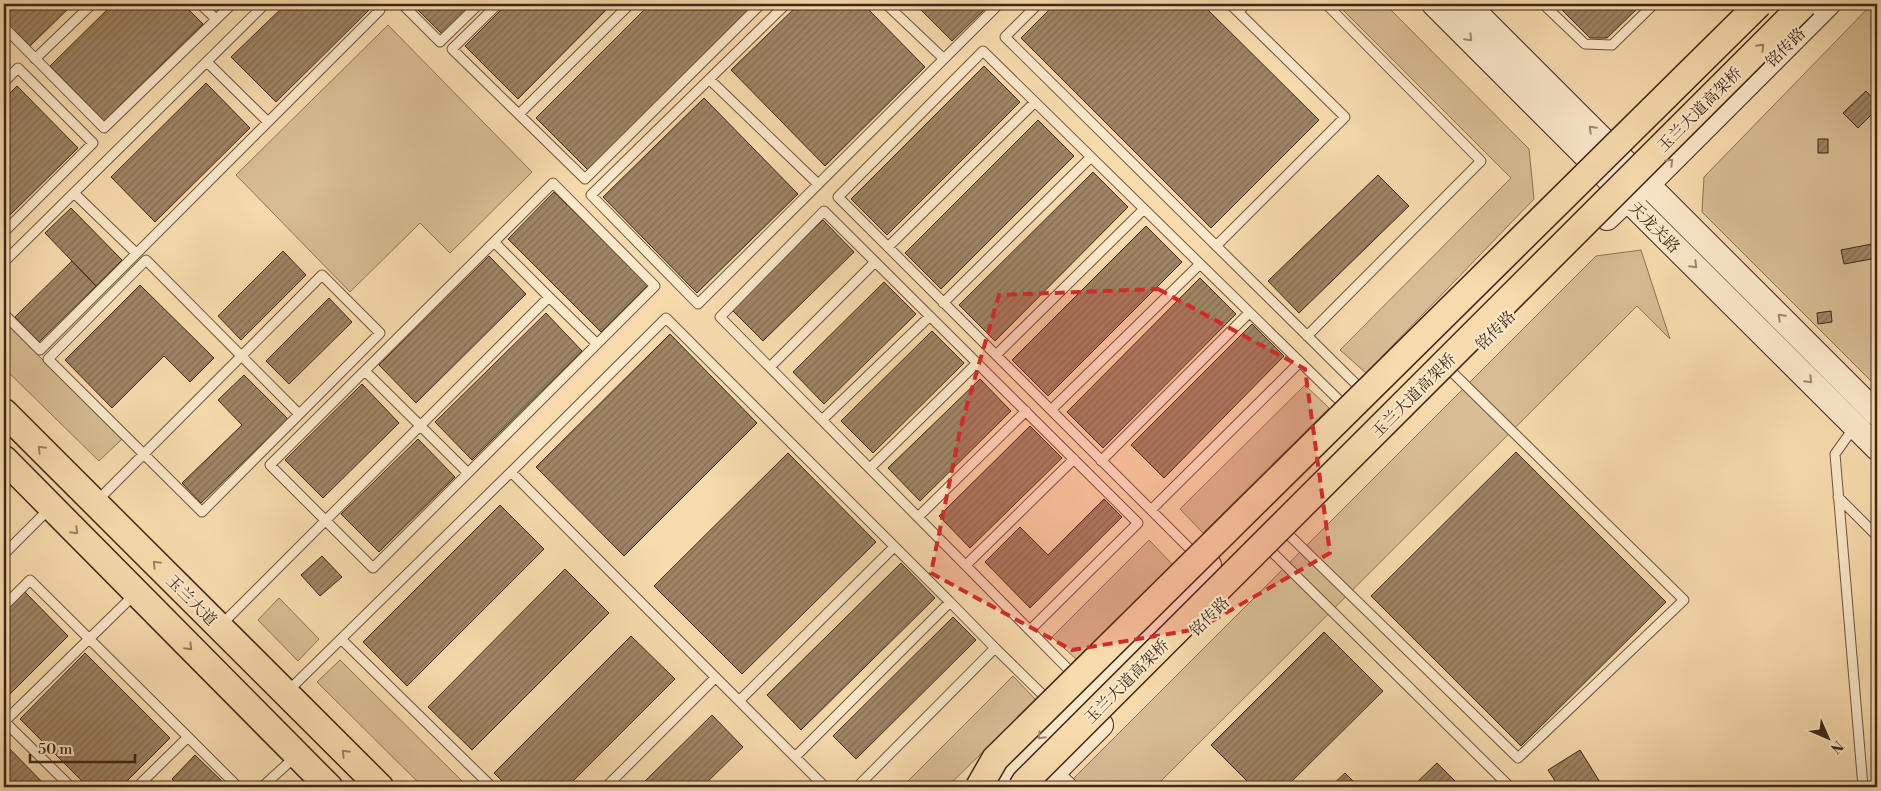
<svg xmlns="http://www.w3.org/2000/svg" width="1881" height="791" viewBox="0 0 1881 791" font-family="'Libre Bodoni','Noto Serif SC',serif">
<defs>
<pattern id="building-hatch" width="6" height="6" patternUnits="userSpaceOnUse" patternTransform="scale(1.25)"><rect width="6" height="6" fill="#9f8565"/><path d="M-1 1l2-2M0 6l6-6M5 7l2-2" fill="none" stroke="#836d52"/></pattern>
</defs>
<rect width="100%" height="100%" fill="#f7dbad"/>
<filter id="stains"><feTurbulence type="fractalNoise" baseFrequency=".004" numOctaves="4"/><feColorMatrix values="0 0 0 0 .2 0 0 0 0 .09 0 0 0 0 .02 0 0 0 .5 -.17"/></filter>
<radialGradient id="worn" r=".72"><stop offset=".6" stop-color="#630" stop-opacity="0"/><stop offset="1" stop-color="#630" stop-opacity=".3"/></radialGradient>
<path fill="#d8bc94" stroke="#8c7256" d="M 1337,4 L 1385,4 L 1529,149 L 1534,199 L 1366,373 L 1340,350 L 1511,178 Z
M 1872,4 L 1877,4 L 1877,387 L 1702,212 L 1704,177 Z
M 388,25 L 532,172 L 450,253 L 420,223 L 350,292 L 236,175 Z
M 1641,250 L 1670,339 L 1637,306 L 1155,787 L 1065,787 L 1596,256 Z
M 4,321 L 122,439 L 99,461 L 4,368 Z
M 1305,385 L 1329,408 L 1203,533 L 1180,509 Z
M 1149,540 L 1173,565 L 1077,660 L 1052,637 Z
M 279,598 L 319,639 L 298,661 L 258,620 Z
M 340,660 L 468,787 L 423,787 L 317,682 Z
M 1013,676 L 1036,700 L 947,787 L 902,787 Z"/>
<path fill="url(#building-hatch)" stroke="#402718" d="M 4,4 L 73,4 L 30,46 L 4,20 Z
M 113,4 L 183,4 L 203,24 L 104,121 L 50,66 Z
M 286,4 L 367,4 L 371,8 L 276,102 L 231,57 Z
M 412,4 L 472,4 L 442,34 Z
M 507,4 L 612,4 L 518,99 L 465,46 Z
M 650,4 L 755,4 L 589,171 L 536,118 Z
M 799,4 L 863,4 L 925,67 L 825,166 L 731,70 Z
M 915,4 L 990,4 L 952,41 Z
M 1055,4 L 1202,4 L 1319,120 L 1211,228 L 1021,38 Z
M 1556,4 L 1593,4 L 1598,9 L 1603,4 L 1642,4 L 1607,38 L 1590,38 Z
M 984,66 L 1020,102 L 887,235 L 851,199 Z
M 206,83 L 250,128 L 155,222 L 111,177 Z
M 17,86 L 78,148 L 9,216 L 4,211 L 4,99 Z
M 1866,91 L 1877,103 L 1877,109 L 1858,128 L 1843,113 Z
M 704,98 L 798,194 L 697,293 L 603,197 Z
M 1038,120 L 1074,156 L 941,289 L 905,253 Z
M 1818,139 L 1828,139 L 1828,153 L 1818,153 Z
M 1093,172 L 1128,207 L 995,341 L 959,305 Z
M 1378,175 L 1409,206 L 1299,313 L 1268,281 Z
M 554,192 L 648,285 L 601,332 L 508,239 Z
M 71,208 L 122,260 L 96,286 L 45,233 Z
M 823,220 L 854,252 L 763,341 L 731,309 Z
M 1146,226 L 1182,262 L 1048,396 L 1012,360 Z
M 1877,243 L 1877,258 L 1844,264 L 1841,250 Z
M 283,251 L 306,275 L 241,340 L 218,316 Z
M 489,256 L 526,294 L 416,403 L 379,365 Z
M 72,261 L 96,286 L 39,342 L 15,317 Z
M 1200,278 L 1236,314 L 1103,448 L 1067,412 Z
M 884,282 L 916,314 L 824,404 L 793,372 Z
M 140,285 L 214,358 L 190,382 L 164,356 L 112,408 L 65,360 Z
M 329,298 L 352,322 L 289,384 L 266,361 Z
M 1831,311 L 1832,322 L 1818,324 L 1817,313 Z
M 546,313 L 582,351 L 472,460 L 435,422 Z
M 1252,324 L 1284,356 L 1164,478 L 1131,445 Z
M 932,331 L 964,363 L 873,453 L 841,421 Z
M 670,334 L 757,423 L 624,556 L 536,467 Z
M 244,375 L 288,419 L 201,503 L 182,483 L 242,425 L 218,400 Z
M 980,379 L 1011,411 L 920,501 L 888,468 Z
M 362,384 L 399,423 L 323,498 L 285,460 Z
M 1030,426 L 1062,458 L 970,548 L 939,516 Z
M 418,439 L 455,477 L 379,552 L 341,514 Z
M 1516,452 L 1666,602 L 1521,746 L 1371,596 Z
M 788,453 L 876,542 L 742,674 L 654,586 Z
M 1104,499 L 1122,517 L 1030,608 L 985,562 L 1020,527 L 1048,555 Z
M 500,505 L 544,549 L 407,686 L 363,642 Z
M 322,556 L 342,577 L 320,596 L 301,575 Z
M 901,563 L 935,598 L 801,730 L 767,695 Z
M 565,569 L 609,613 L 472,750 L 428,707 Z
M 25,592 L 68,636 L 4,700 L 4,613 Z
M 953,617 L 976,640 L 856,759 L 833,736 Z
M 1324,632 L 1383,691 L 1286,787 L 1253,787 L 1211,745 Z
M 631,636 L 675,679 L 567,787 L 508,787 L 494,773 Z
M 85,653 L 170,738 L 121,787 L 88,787 L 20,719 Z
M 712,715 L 743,747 L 702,787 L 639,787 Z
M 4,743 L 47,787 L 4,787 Z
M 1580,750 L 1603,787 L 1559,787 L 1548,770 Z
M 195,755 L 228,787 L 181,787 L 172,779 Z
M 1437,763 L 1461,787 L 1412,787 Z
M 1345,773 L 1359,787 L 1330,787 Z"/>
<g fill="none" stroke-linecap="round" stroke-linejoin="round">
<defs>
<path id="lane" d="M 200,4 L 216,19
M 402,4 L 440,42 L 479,4
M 498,4 L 452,49 L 585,179 L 761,4
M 786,4 L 591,195 L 698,304 L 999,4
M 886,4 L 944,59
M 1038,4 L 1005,37 L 1363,391
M 1543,4 L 1585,44 L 1612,45 L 1654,4
M 1238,12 L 1246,4
M 4,27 L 104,128 L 232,4
M 35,59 L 92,4
M 207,62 L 268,122
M 709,79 L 818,184
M 4,82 L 18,68 L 93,143 L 4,232
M 519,114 L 630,4
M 74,193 L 136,253
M 1216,246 L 1345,117 L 1230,4
M 888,247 L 1035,102
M 4,262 L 265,4
M 549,297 L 597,344
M 943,303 L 1091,157
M 4,314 L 40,350 L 380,10 L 374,4
M 1307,336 L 1481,161 L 1326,4
M 996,355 L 1144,209
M 770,367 L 875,262
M 365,371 L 468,473
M 1051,410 L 1200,264
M 822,420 L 930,316
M 1855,426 L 1835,454 L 1863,787
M 1101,461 L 1249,313
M 870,468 L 977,363
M 1838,497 L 1877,536
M 97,501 C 172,426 247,350 322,275 L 380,333 L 202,512 L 48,359 L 146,260 L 299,414
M 1151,510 L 1300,362
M 918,517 L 1026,411
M 1289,535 L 1518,758 L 1684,600 L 1452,372
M 1272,552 L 1510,787
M 4,554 L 50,508
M 1197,556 L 838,197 L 983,51 L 1346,407
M 966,565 L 1074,459
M 4,606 L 30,580 L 188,737
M 221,625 L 549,297 L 494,242 L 553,183 L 655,286 L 373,568 L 270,465 L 494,242
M 1030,630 L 1138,523 L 824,211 L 720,317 C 839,436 957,556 1075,676
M 341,639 L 492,787
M 995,648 L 1050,702
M 288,691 L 511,472
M 739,701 L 894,547
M 4,721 L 71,787
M 4,722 L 134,595
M 795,757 L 950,602 L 666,318 L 511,472 L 795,757 L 825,787
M 1057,770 L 1075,787
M 137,787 L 188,737 L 238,787
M 262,787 L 295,757
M 606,787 L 715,678
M 857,787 L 995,648 L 950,602
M 1223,787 L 1226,787"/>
<path id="secondary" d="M 1434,4 L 1599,169 L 1627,199 L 1877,448
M 1467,4 L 1877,414
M 1607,218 L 1627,199 L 1648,184 L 1828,4
M 991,787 L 1209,565
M 1039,787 L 1101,725"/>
<path id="primary" d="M 4,412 L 380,787
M 4,459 L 329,787"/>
</defs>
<use href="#lane" stroke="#6e543d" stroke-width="11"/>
<use href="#secondary" stroke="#402718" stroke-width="26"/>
<use href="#primary" stroke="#402718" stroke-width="29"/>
<use href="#lane" stroke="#fae8ca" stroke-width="9"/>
<use href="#secondary" stroke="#fae8ca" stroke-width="24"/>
<use href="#primary" stroke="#f7dbad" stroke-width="26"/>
<defs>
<path id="primary-bridge" d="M 979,787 L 995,759 L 1759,4
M 1022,787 L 1025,782 L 1804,4"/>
</defs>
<use href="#primary-bridge" stroke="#402718" stroke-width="29" stroke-linecap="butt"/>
<use href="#primary-bridge" stroke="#f7dbad" stroke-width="26"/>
</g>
<defs><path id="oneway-chevron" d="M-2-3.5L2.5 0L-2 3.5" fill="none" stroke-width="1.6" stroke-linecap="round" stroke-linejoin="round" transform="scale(1.25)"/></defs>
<g stroke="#9d8871">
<use href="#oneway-chevron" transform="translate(1469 38) rotate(45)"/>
<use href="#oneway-chevron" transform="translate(1592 129) rotate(-135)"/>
<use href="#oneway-chevron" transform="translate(1670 162) rotate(-45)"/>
<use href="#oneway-chevron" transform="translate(1694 265) rotate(45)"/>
<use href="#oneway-chevron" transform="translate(1781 317) rotate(-135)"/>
<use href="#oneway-chevron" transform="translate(1809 380) rotate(45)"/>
<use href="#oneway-chevron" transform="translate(1041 736) rotate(134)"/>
</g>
<g stroke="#9c8162">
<use href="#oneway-chevron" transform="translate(1761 47) rotate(-45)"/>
<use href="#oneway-chevron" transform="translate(41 449) rotate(-135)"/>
<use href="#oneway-chevron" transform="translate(75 531) rotate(45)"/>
<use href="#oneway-chevron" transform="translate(156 564) rotate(-135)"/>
<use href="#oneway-chevron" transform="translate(189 647) rotate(45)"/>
<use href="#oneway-chevron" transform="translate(345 753) rotate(-135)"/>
</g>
<path fill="#d62828" fill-opacity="0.2" stroke="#d62828" stroke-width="4" stroke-dasharray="10 6" stroke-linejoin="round" d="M 1158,289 L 1305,369 L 1330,553 L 1198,629 L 1072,650 L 931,573 L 961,426 L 999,295 Z"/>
<g text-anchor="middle" stroke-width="4" stroke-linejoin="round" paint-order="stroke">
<g font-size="16" fill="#402718" stroke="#fae8ca">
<text transform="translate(1785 47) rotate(-45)" y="6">铭传路</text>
<text transform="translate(1699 109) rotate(-45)" y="6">玉兰大道高架桥</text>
<text transform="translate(1655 227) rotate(45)" y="6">天龙关路</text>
<text transform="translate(1495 330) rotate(-45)" y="6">铭传路</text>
<text transform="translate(1413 395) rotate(-45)" y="6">玉兰大道高架桥</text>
<text transform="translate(192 600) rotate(45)" y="6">玉兰大道</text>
<text transform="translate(1209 616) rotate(-45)" y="6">铭传路</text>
<text transform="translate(1126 681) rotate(-45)" y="6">玉兰大道高架桥</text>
</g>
</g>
<rect width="1881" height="791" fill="none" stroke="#f7dbad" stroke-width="20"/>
<rect x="5" y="5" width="1871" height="781" fill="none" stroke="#402718" stroke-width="2.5"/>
<rect x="10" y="10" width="1861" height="771" fill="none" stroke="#402718"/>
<g transform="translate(1828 738) rotate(135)" stroke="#fae8ca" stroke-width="4" paint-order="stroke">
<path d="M0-4L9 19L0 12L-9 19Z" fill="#402718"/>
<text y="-8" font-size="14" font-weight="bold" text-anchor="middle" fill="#402718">N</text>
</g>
<path d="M30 754v8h105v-8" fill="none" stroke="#402718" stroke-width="2.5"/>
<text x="38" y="754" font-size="15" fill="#402718" stroke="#fae8ca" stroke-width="4" paint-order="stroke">50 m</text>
<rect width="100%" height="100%" filter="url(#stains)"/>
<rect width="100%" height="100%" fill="url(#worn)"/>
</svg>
